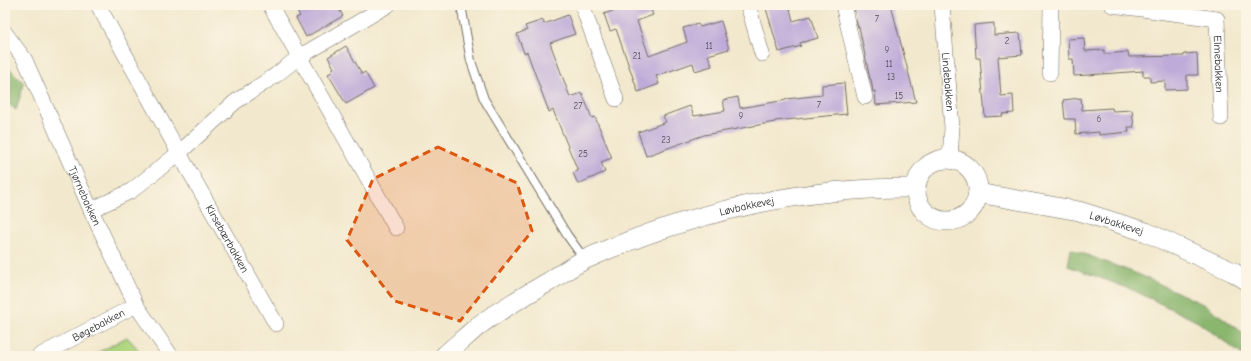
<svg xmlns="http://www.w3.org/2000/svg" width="1251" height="361" viewBox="0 0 1251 361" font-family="'Comic Neue',sans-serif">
<rect width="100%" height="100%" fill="#fcf5e5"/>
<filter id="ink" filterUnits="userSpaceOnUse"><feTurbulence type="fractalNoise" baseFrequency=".025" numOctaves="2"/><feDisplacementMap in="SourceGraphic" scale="8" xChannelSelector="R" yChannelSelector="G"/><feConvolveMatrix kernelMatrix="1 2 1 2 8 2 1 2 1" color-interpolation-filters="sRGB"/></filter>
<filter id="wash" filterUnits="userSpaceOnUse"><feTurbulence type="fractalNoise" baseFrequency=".012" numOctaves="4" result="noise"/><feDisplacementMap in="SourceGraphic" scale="16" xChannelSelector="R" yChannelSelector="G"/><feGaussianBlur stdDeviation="0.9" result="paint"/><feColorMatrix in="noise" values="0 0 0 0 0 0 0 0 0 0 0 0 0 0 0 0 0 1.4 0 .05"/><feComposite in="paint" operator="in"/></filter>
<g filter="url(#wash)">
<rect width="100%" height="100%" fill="#f2e8cd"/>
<path fill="#aed57f" stroke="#6c8055" d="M 127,337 L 137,348 L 140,356 L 92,356 Z"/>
<path fill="#8ab66e" stroke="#5a704c" d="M 5,64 L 24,83 L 16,110 L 5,101 Z
M 1071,249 L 1140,275 L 1207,306 L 1246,335 L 1246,356 L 1244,356 L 1198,322 L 1133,290 L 1068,266 Z"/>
<g id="blocks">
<path fill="#bfabd9" d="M 293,5 L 337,5 L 343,16 L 306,37 L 296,18 L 300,16 Z
M 613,5 L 649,5 L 653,15 L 637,21 L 649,56 L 687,42 L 683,28 L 698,24 L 700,27 L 721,21 L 729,49 L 708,55 L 712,66 L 695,71 L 693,63 L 656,76 L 659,84 L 638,92 L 616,29 L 610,31 L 604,14 L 615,10 Z
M 765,5 L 789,5 L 793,21 L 811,16 L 818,38 L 800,43 L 801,46 L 779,52 Z
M 854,5 L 891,5 L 916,102 L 876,105 L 875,91 L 873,92 L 871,79 L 870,79 L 859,27 L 858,27 L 856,20 Z
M 568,15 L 575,34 L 550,43 L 570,97 L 582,93 L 592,118 L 595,117 L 612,158 L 601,162 L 605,172 L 578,184 L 573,173 L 578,171 L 553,110 L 549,112 L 527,52 L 524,53 L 517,34 L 527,30 L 525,26 L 543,20 L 544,24 Z
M 994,23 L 994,35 L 1020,33 L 1022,55 L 998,57 L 1001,96 L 1013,95 L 1014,113 L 1002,114 L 1003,116 L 985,117 L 980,58 L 976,58 L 974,25 Z
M 1084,38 L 1085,51 L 1104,50 L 1104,54 L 1128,52 L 1129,57 L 1184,56 L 1184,54 L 1197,53 L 1198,75 L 1187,75 L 1187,89 L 1165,90 L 1165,81 L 1150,82 L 1150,76 L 1143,76 L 1143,71 L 1074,76 L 1073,59 L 1069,59 L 1068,39 Z
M 346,46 L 362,74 L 365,72 L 374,88 L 346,104 L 328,74 L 332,72 L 331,70 L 334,68 L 328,57 Z
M 844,83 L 847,114 L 775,121 L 775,122 L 704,135 L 646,156 L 638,132 L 666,122 L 663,116 L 690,106 L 694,116 L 725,111 L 723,100 L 738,97 L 740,108 L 786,100 L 786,99 L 822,95 L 822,85 Z
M 1081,98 L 1082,110 L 1112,108 L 1113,111 L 1132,110 L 1134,127 L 1128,127 L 1129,132 L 1099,135 L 1099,132 L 1076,134 L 1075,119 L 1065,119 L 1063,100 Z"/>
</g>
</g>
<g filter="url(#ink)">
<use href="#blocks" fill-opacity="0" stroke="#716d64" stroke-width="1"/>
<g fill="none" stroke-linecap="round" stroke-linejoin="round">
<defs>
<path id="service" d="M 461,5 L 471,61 L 484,99 L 567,235 L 585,260"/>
<g id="minor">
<path id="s1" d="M 98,5 L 179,153 L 276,324"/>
<path d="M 270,5 L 396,228"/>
<path d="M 582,5 L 616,99"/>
<path d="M 748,5 L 762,54"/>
<path d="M 843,5 L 865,97"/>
<path id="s2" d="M 942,5 L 952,128 L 950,158"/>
<path id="s3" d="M 1112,5 L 1217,19 L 1221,118"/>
<path id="s4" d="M 5,33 L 25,60 L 91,210 L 136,305 L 171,356"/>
<path d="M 1050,73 L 1051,5"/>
<path d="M 91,210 L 131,191 L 179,153 L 235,102 L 276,75 L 299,57 L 388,5"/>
<path id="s5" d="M 39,356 L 136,305"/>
</g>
<g id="tertiary">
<circle cx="947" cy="190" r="31"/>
<path id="s6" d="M 978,193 L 1079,211 L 1146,232 L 1233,272 L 1246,280"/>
<path id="s7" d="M 444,356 C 455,346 467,336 478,326 C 501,309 526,295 550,281 C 562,273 574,265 586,259 C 691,212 800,187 915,188"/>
</g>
</defs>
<use href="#service" stroke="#716d64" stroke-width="10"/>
<use href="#minor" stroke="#716d64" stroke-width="16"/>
<use href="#tertiary" stroke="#716d64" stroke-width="20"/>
<use href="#service" stroke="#fff" stroke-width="8"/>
<use href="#minor" stroke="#fff" stroke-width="15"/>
<use href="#tertiary" stroke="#fff" stroke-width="19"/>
</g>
</g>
<path fill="#df570e" fill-opacity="0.2" stroke="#df570e" stroke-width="3" stroke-dasharray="8 5" stroke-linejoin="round" d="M 438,147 L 517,183 L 532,231 L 460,321 L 395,301 L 347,240 L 373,179 Z"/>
<g text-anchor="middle" stroke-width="3" stroke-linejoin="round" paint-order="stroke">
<g font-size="9" fill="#504b56">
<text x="877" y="22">7</text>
<text x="1007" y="44">2</text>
<text x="709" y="49">11</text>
<text x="887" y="53">9</text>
<text x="637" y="59">21</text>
<text x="889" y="67">11</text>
<text x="891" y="80">13</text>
<text x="899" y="99">15</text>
<text x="819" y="108">7</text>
<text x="578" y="109">27</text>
<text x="741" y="119">9</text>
<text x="1099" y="122">6</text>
<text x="666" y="143">23</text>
<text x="583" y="157">25</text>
</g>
<g font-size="11" fill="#2b2b2b" stroke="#fcf5e5">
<text dy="4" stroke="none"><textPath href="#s3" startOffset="151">Elmebakken</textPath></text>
<text dy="4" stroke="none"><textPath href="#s2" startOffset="77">Lindebakken</textPath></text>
<text dy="4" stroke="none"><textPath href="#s4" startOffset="182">Tjørnebakken</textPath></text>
<text dy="4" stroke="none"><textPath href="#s7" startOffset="342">Løvbakkevej</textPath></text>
<text dy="4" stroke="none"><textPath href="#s6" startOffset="142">Løvbakkevej</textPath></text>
<text dy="4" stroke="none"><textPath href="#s1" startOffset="267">Kirsebærbakken</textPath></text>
<text dy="4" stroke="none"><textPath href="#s5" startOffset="67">Bøgebakken</textPath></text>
</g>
</g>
<rect width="1251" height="361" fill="none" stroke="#fcf5e5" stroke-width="20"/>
</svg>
